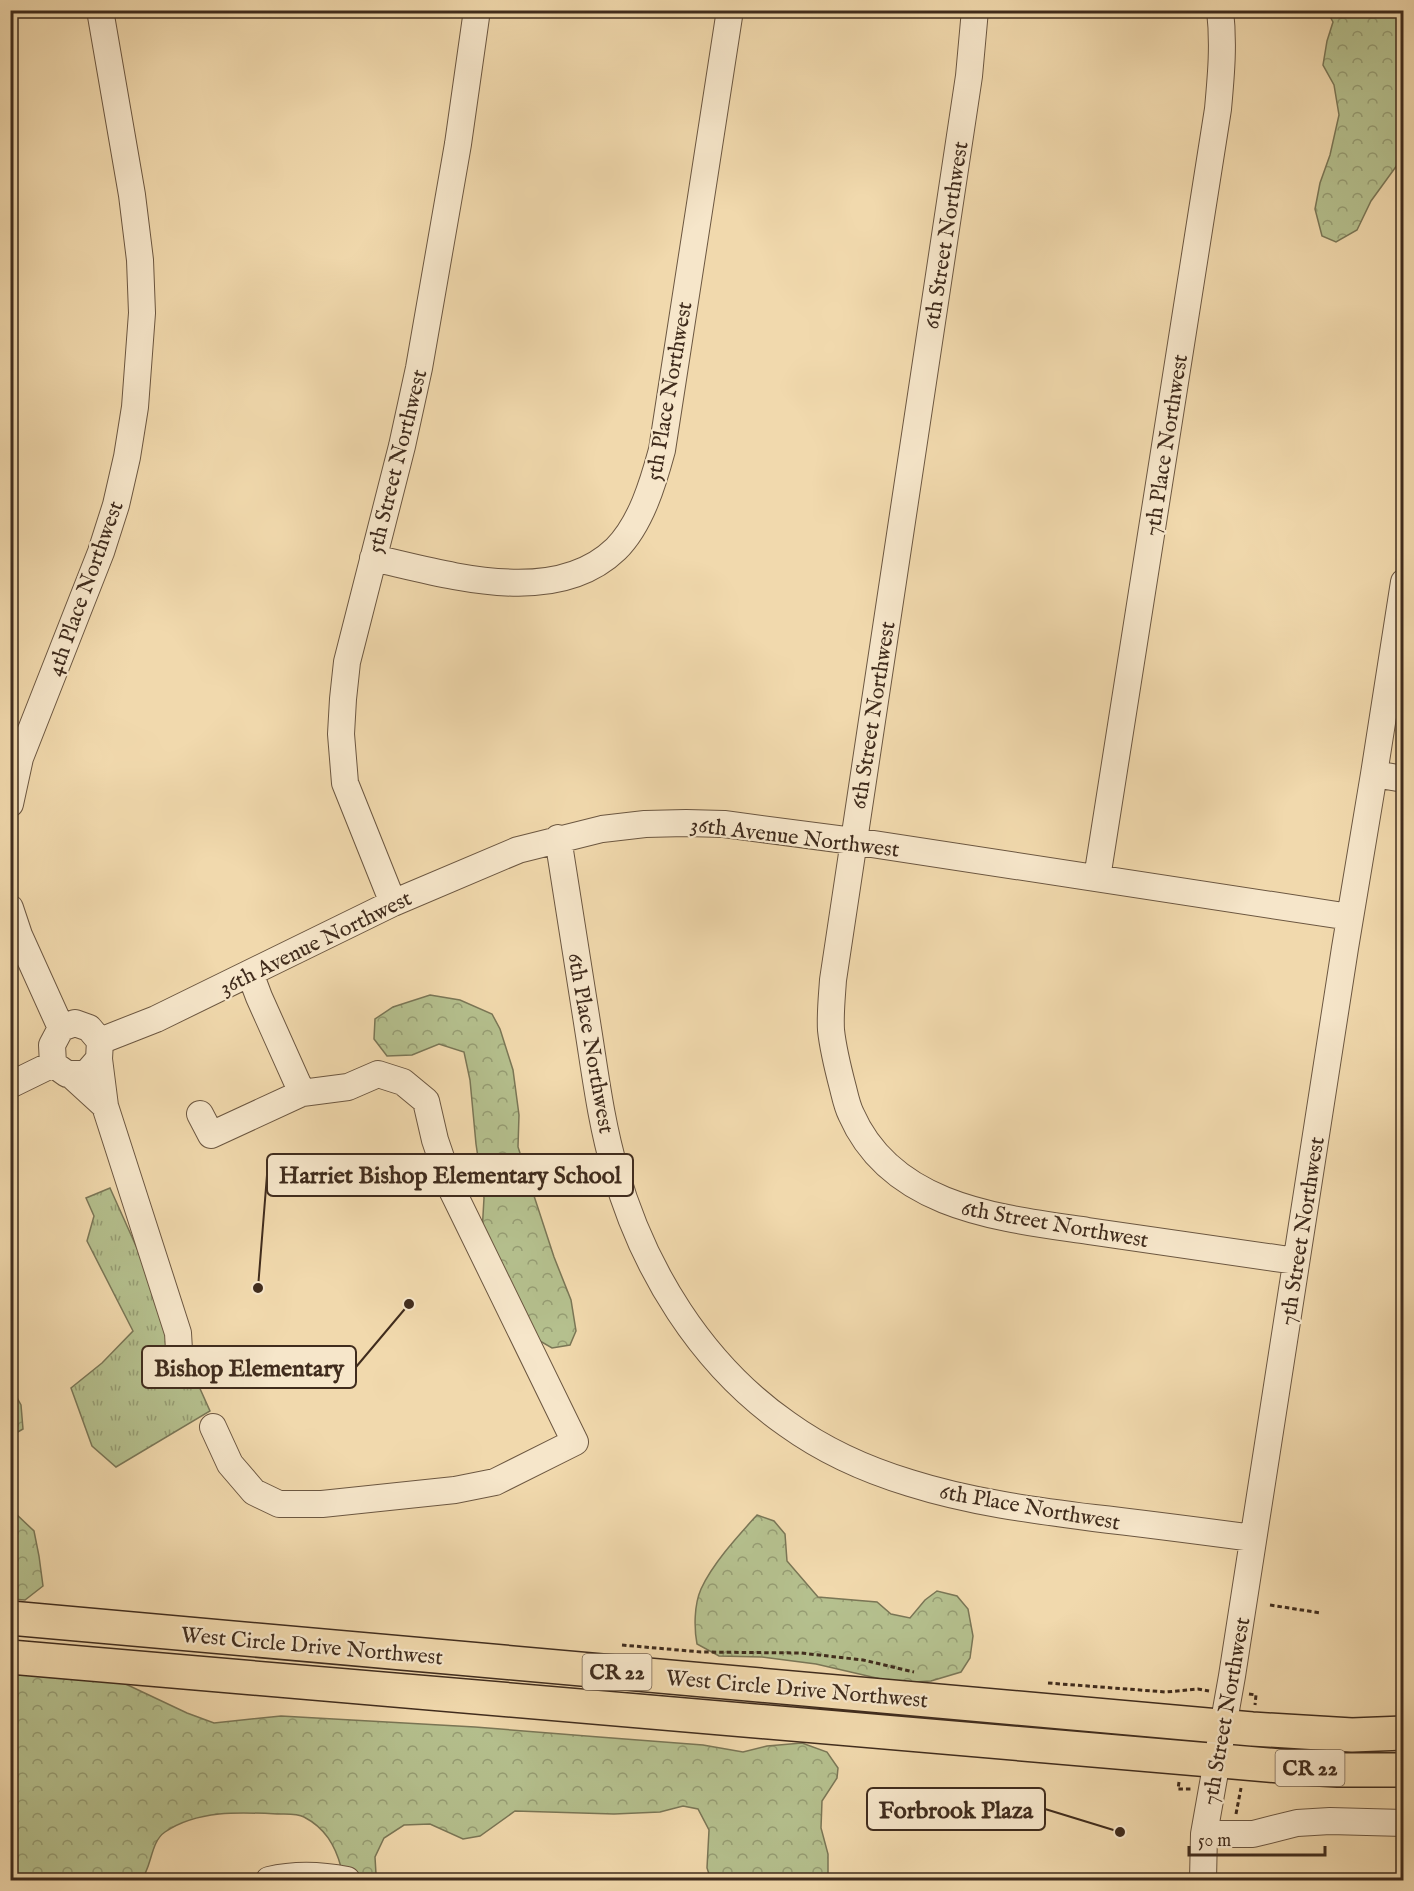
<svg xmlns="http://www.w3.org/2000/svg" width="1414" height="1891" viewBox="0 0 1414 1891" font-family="'IM FELL English',serif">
<defs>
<pattern id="grass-tufts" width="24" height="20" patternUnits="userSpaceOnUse" patternTransform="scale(1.5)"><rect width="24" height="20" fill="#b5c08e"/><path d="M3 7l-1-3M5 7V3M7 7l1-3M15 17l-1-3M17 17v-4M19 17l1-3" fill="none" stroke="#959c73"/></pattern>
<pattern id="forest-crowns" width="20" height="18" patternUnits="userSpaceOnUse" patternTransform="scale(1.5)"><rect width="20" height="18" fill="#b5c08e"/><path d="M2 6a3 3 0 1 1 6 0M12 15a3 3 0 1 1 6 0" fill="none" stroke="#959c73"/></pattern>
</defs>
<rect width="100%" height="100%" fill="#f1d9ad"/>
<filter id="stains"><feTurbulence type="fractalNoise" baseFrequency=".00333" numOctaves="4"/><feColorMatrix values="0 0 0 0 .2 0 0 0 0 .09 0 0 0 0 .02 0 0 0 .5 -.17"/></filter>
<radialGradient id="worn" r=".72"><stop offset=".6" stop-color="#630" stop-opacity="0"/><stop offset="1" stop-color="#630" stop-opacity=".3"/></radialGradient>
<path fill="url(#grass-tufts)" stroke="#7a7656" stroke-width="1.5" d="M 110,1188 L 210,1411 L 116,1467 L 92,1446 L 71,1388 L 102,1363 L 133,1331 L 87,1241 L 94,1216 L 86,1198 Z"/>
<path fill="url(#forest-crowns)" stroke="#7a7656" stroke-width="1.5" d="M 1327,11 L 1398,11 L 1400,60 L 1404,67 L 1403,157 L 1371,201 L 1357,230 L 1336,242 L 1322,236 L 1315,209 L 1320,183 L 1330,155 L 1339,115 L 1334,85 L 1323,65 L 1327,41 L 1333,22 Z
M 430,995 L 460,1000 L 492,1014 L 500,1029 L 513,1070 L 519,1115 L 518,1147 L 554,1257 L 571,1300 L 576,1331 L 570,1345 L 552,1348 L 533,1337 L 482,1233 L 484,1198 L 476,1144 L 470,1080 L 464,1052 L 439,1044 L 412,1055 L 387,1056 L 374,1039 L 375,1019 L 393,1007 Z
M 10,1385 L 21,1405 L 23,1429 L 11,1436 Z
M 11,1512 L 15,1513 L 34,1531 L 39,1556 L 43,1586 L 25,1600 L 11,1599 Z
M 757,1515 L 774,1521 L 785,1534 L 787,1561 L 818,1597 L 877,1602 L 891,1614 L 910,1618 L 925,1600 L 937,1591 L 957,1596 L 968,1609 L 973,1636 L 970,1658 L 961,1672 L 931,1681 L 898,1683 L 816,1664 L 762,1657 L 719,1656 L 697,1644 C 694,1628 694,1605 701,1589 C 713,1563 738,1536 757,1515 Z
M 11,1668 L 115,1679 L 187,1713 L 214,1723 L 281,1716 L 475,1727 L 599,1737 L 703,1745 L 743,1752 L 767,1746 L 802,1743 L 827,1752 L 838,1768 L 837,1778 L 822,1801 L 821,1828 L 828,1854 L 828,1880 L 711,1880 L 707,1868 L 709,1830 L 698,1809 L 683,1806 L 660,1812 L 614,1814 L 515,1811 L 480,1836 L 463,1839 L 430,1824 L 404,1825 L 384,1838 L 375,1857 L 376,1874 L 381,1880 L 331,1880 L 341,1867 C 335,1845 325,1828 304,1817 C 297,1813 285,1814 277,1814 C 240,1812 197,1810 165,1832 C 150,1842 152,1868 141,1880 L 11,1880 Z"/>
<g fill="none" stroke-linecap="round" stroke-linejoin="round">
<defs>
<path id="minor" d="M 975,10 L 969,76 L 833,980 C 832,996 830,1013 831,1030 C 833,1049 838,1069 843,1088 C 845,1096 847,1106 851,1114 C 892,1208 1000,1218 1088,1231 C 1158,1241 1227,1251 1296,1261
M 373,558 C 446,574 554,609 616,549 C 641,524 653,483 662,450 L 730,10
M 1374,774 L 1404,779
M 10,804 L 20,758 L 101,552 L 116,505 L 127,457 L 135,407 L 142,313 L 140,260 L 132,195 L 100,10
M 558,838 C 569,904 579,970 589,1035 C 596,1080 602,1126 615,1170 C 643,1269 701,1364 787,1424 C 823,1450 867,1470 910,1483 C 970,1502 1032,1510 1094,1518 C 1147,1524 1200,1531 1253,1538
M 1097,878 L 1218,109 C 1221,76 1224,44 1220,10
M 393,903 L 345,783 L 341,734 L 343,699 L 347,662 L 402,446 L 419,368 L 458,144 L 477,10
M 10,908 L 19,935 L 61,1028
M 250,973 L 259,997 L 302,1093
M 75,1023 L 89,1028 L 100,1041 L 99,1059 L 86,1074 L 67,1074 L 53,1064 L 52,1045 L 61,1028 Z
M 100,1041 L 156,1019 L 393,903 L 518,850 L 602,829 L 645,824 L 686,823 L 724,824 L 853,841 L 1350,917
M 70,1074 L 105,1106 L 99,1059
M 10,1085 L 53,1064
M 105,1106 L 178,1333 L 180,1367
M 200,1114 L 211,1135 L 302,1093 L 348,1087 L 378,1074 L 403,1082 L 426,1101 L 435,1140 L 452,1190 L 575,1442 L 495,1482 L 455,1490 L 322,1504 L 279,1504 L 254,1492 L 230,1464 L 213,1427
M 1204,1834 L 1253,1834 L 1297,1823 L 1330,1821 L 1404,1823
M 269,1880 C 294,1874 322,1875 347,1880
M 1203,1880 L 1204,1834 L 1232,1676 L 1345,948 L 1374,774 L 1404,582"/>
<path id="major" d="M 10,1618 L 1252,1729 L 1352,1735 L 1404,1733
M 10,1657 L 1303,1768 L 1338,1770 L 1404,1770"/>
</defs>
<use href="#minor" stroke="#6c5741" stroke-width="28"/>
<use href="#major" stroke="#402c1d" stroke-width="36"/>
<path stroke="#402c1d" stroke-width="3" stroke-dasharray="4.5 3" stroke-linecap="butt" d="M 1270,1605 L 1321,1613
M 622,1645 L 701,1652 L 801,1653 L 863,1660 L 914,1672
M 1048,1683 L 1166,1692 L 1198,1689 L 1209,1691
M 1249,1694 L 1256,1695 L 1255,1705
M 1179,1782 L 1178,1789 L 1192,1789
M 1236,1814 L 1241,1788"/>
<use href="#minor" stroke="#f6e6ca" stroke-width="26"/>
<use href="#major" stroke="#f1d9ad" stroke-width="33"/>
</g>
<g text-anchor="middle" stroke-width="4.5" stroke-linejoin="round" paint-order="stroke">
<g fill="#f6e6ca" stroke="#776451" stroke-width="1.5">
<rect x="582.5" y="1654" width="69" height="36" rx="4.5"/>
<rect x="1275.5" y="1750" width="69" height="36" rx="4.5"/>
</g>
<g font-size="21" font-weight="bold" fill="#402c1d">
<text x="617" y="1679">CR 22</text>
<text x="1310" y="1775">CR 22</text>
</g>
<g font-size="22" fill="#402c1d" stroke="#f6e6ca">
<text transform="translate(945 235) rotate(-81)" y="8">6th Street Northwest</text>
<text transform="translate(668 391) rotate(-80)" y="8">5th Place Northwest</text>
<text transform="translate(1165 445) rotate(-81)" y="8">7th Place Northwest</text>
<text transform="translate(396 461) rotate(-76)" y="8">5th Street Northwest</text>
<text transform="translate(84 588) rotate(-70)" y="8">4th Place Northwest</text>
<text transform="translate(872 715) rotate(-81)" y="8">6th Street Northwest</text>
<text transform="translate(795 836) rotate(7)" y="8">36th Avenue Northwest</text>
<text transform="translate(315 942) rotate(-26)" y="8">36th Avenue Northwest</text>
<text transform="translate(592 1043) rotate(80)" y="8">6th Place Northwest</text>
<text transform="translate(1055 1223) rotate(10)" y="8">6th Street Northwest</text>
<text transform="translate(1301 1231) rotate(-81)" y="8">7th Street Northwest</text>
<text transform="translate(1030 1506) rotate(10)" y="8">6th Place Northwest</text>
<text transform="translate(312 1645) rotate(5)" y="8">West Circle Drive Northwest</text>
<text transform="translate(797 1688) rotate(5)" y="8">West Circle Drive Northwest</text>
<text transform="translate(1225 1711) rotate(-80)" y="8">7th Street Northwest</text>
</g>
</g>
<path fill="none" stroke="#402c1d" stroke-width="2" d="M258 1288L267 1175M409 1304L356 1367M1120 1832L1045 1809"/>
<g fill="#402c1d" stroke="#f6e6ca" stroke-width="2">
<circle cx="258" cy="1288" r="6"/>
<circle cx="409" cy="1304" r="6"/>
<circle cx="1120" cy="1832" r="6"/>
</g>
<g fill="#f6e6ca" stroke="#402c1d" stroke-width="2">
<rect x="267" y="1154" width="366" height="42" rx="6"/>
<rect x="142" y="1346" width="214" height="42" rx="6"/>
<rect x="867" y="1788" width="178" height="42" rx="6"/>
</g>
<g font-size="24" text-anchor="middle" font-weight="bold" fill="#402c1d">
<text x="450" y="1183">Harriet Bishop Elementary School</text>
<text x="249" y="1376">Bishop Elementary</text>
<text x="956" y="1818">Forbrook Plaza</text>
</g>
<rect width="1414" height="1891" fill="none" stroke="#f1d9ad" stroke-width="36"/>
<rect x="12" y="12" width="1390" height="1867" fill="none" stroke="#402c1d" stroke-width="3"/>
<rect x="18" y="18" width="1378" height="1855" fill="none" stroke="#402c1d" stroke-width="1.5"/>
<path d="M1189 1846v9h136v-9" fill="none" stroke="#402c1d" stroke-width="3"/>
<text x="1198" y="1846" font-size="18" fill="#402c1d" stroke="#f6e6ca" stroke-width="4.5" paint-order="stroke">50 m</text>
<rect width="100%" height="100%" filter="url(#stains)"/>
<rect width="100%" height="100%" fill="url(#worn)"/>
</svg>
